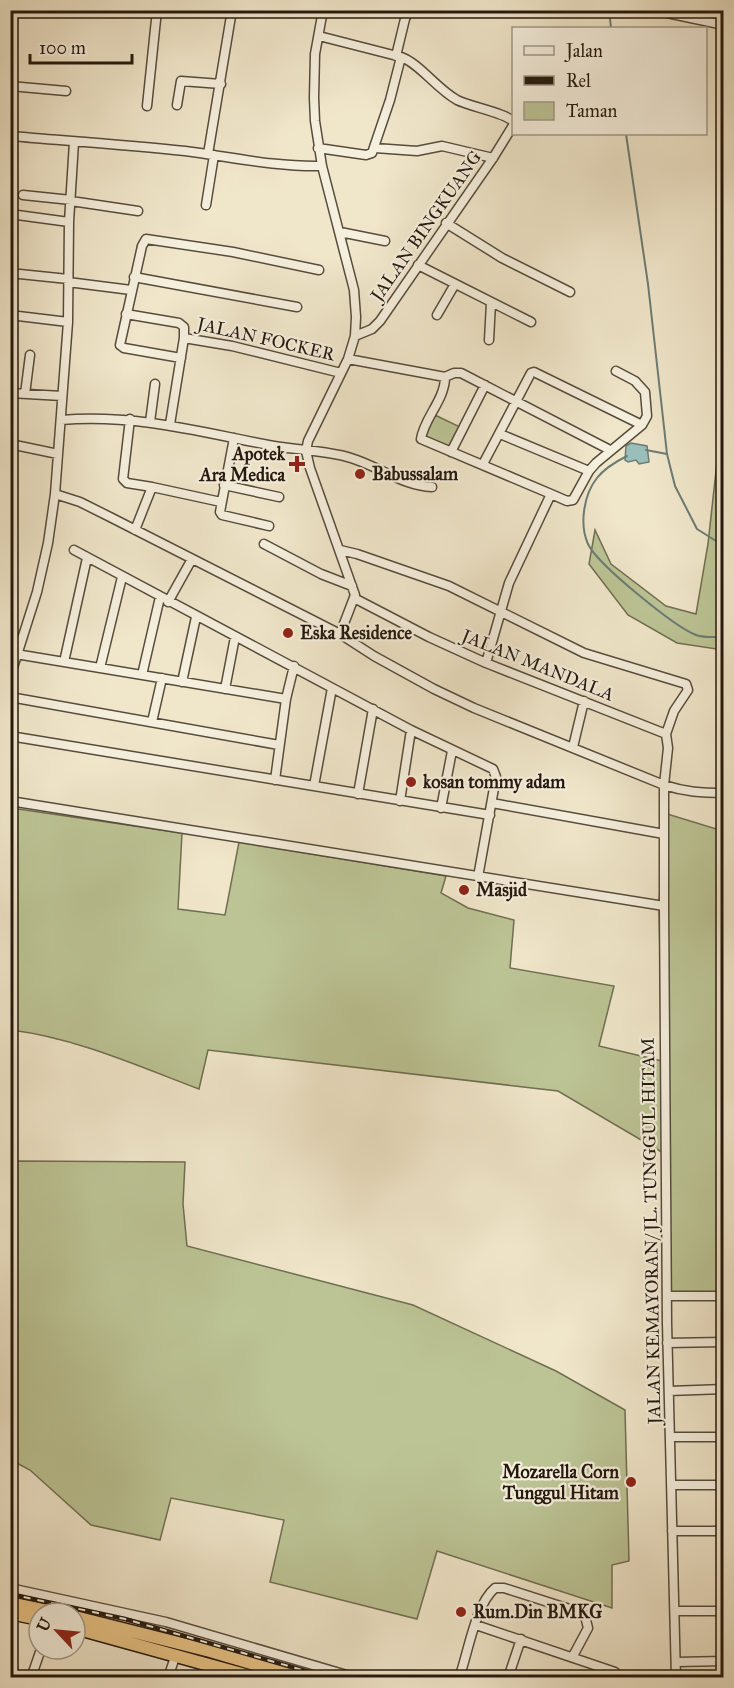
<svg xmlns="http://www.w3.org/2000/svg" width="734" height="1688" viewBox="0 0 734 1688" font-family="'IM FELL Great Primer',serif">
<rect width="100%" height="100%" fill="#f0e6ca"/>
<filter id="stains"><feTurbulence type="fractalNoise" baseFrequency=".00333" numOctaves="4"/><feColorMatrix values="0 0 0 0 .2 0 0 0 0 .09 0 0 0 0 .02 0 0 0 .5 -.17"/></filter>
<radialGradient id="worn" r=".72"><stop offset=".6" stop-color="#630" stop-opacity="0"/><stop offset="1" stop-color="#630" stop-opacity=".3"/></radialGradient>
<path fill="#bcc495" stroke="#706e52" stroke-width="1.5" d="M 723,407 L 723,650 L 677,643 L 628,615 L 589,564 L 595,530 L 611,564 L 666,606 L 696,614 L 708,544 Z
M 435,415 L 460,427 L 450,449 L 424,436 Z
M 11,808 L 182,833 L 178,909 L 225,915 L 239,842 L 446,876 L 441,893 L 468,908 L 514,920 L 510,968 L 614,986 L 599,1046 L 662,1061 L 659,906 L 664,813 L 723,831 L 723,1295 L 668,1296 L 665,1154 L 558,1091 L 208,1050 L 199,1089 C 138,1066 76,1038 11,1030 Z
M 16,1161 L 185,1162 L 183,1204 L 187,1246 L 413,1305 L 556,1371 L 625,1410 L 629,1561 L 612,1565 L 612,1608 L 437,1551 L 417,1619 L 270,1582 L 284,1520 L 171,1498 L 160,1540 L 91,1525 L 30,1470 L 11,1460 L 10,1186 Z"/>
<path fill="#9abfba" stroke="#6b7c75" stroke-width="1.5" d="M 631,443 L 647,446 L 649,462 L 639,464 L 636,460 L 628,462 L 625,460 L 626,446 Z"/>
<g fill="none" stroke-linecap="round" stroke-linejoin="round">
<path stroke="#6b7c75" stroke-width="2" d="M 609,10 L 611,28
M 626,134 L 648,284 L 667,454 L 675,486 L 697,529 L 724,546
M 646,450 L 667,454
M 627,456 C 617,461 604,469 597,478 C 584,494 579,524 588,544 C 597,564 675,627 696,635 C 704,638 715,637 724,637"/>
<defs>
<path id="minor" d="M 323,10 L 315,54 L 314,98 L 315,121 L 322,166 L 354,290 L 356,317 L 355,336 L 348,359 L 308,441 L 306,451 L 310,468 L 355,595 L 340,634
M 666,10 L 667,13 L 724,25
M 396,56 L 405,19 L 409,10
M 401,57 C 419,63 437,89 457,100 C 471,107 506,113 514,122
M 10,86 L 66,91
M 177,105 L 181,81 L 221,84
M 147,106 L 157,10
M 10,136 C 69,141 127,145 185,151 C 232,157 274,167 322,166
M 318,148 L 366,155 L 372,153 L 390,100 L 401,57 L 319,36
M 375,148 L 417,151 L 442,146 L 493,158
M 208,154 L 232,10
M 23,195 L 71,200
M 71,201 L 138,211
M 206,205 L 214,155
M 10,214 L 69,222
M 446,223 L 502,258 L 570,292
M 340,232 L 385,241
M 418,265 L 531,322
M 10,273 L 68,279
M 134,277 L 297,307
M 68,282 L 131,290
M 126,314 L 179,323 L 184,327 L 184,338 L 170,424
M 10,315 L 68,322
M 437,315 L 455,284
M 355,336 L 372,329 L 380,321 L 493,158 L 514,124
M 184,338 L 232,346 L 341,373
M 489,340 L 491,303
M 181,358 L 124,348 L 120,345 L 142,246 L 146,239 L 233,252 L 319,270
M 348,359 L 445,377 L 454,373 L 461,373 L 610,450
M 445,377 C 445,400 424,418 421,439 L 551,494
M 10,393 L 62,396
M 25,394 L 30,355
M 130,419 L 123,479 L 127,483 L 152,487
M 61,420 C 138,414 199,432 274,446 C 297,450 329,451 351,458 C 378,466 403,486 432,487
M 150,422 L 155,384
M 500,434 L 589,471
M 234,438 L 220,512 L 222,515 L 269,526
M 10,444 L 58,454
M 451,452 L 485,385
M 483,464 L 531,373 L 534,372 L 642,425
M 224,485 L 279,497
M 55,494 L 80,502 L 110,517 L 340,634 L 374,656 L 434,689 L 474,708 L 664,785 C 685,792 702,793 724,793
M 135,530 L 152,487 L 221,502
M 264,544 L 321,574 L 352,586
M 74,550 L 411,730 L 493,769 L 496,777 L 478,877
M 340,550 L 357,554 L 449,586 L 584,653 L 686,684 L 688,690 L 674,711 L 666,734
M 354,598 L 429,637 L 486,663 L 666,734 L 668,748 L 664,785 L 664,906 L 667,1323 L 676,1678
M 168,602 L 192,559
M 10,653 L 286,699 L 294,666
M 64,662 L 87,558
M 486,663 L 509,583 L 551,494 L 567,501 L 573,500 L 589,471 L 596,463 L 642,425 L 647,416 L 645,392 L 635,381 L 616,371
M 100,668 L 122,577
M 142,675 L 160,597
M 10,677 L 37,592 L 48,543 L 55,494 L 68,322 L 69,222 L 74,142
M 182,682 L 196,617
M 225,689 L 235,637
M 10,697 L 279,745
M 152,722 L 162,678
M 10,736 L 490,815
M 573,747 L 584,701
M 275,780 L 286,699
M 314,786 L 332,688
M 358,794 L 373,709
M 10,801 L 664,906
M 400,801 L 411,730
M 492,803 L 664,834
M 441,808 L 452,751
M 667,1296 L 724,1296
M 667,1343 L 724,1342
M 669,1391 L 724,1389
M 670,1437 L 724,1437
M 671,1485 L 724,1485
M 672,1531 L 724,1531
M 10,1588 L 166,1622 L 357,1678
M 675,1611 L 724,1611
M 476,1625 L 615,1672 L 620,1678
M 676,1662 L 724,1661
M 461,1672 C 469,1648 476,1604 495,1588 L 504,1588 L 579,1612 L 585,1616 L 588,1628 L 573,1656
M 31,1678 L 41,1649
M 168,1678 L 176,1654
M 508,1678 L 521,1639"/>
<path id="highway" d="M 10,1603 L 58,1613
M 10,1613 L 39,1619
M 75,1617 L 210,1651 L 302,1678
M 75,1628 L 256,1678"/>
</defs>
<use href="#minor" stroke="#574c3d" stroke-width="11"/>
<use href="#highway" stroke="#24180e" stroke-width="15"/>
<use href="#minor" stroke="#f5efdd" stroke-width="8"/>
<use href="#highway" stroke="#e8c385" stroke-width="12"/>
<defs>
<path id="rail" d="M 10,1594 L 125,1619 L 330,1678"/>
</defs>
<use href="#rail" stroke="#24180e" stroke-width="4.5"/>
<use href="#rail" stroke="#f5efdd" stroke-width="2" stroke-dasharray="7" stroke-linecap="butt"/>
</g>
<g fill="#8f2418" stroke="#f5efdd" stroke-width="2">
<path d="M294 455h6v6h6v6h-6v6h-6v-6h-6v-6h6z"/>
<circle cx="360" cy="474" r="6"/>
<circle cx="288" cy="633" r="6"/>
<circle cx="411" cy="782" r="6"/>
<circle cx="464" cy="890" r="6"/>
<circle cx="631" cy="1482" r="6"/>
<circle cx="461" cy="1612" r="6"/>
</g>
<g text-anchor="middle" stroke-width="4.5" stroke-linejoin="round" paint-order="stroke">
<g font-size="18" fill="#24180e" stroke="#f5efdd">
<text transform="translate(426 226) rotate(-55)" y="6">JALAN BINGKUANG</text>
<text transform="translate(266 339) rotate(13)" y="6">JALAN FOCKER</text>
<text transform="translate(538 665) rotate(22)" y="6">JALAN MANDALA</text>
<text transform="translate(651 1231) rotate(-91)" y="6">JALAN KEMAYORAN/ JL. TUNGGUL HITAM</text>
</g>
<g font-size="18" font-weight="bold" fill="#24180e" stroke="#f5efdd" text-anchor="start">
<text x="285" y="460" text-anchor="end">Apotek<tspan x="285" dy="21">Ara Medica</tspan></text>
<text x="372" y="480">Babussalam</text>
<text x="300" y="639">Eska Residence</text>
<text x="423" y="788">kosan tommy adam</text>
<text x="476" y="896">Masjid</text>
<text x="619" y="1478" text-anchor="end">Mozarella Corn<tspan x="619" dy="21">Tunggul Hitam</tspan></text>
<text x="473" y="1618">Rum.Din BMKG</text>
</g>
</g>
<rect width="734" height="1688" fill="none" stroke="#f0e6ca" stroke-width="36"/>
<rect x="12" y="12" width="710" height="1664" fill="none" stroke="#24180e" stroke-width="3"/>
<rect x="18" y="18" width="698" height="1652" fill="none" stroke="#24180e" stroke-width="1.5"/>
<rect x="512" y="27" width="195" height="108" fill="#f5efdd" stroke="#a1998a" stroke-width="1.5"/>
<rect x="524" y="46" width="30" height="9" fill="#f5efdd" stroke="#a1998a" stroke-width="1.5"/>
<text x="566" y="57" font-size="18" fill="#24180e">Jalan</text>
<rect x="524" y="76" width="30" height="9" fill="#24180e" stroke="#a1998a" stroke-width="1.5"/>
<text x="566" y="87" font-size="18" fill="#24180e">Rel</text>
<rect x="524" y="102" width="30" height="18" fill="#bcc495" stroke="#a1998a" stroke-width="1.5"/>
<text x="566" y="117" font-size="18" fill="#24180e">Taman</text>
<g transform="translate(57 1631) rotate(296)"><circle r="28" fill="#f5efdd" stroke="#a1998a" stroke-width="1.5"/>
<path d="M0-4.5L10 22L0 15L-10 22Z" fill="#8f2418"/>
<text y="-9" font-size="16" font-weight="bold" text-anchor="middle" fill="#24180e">U</text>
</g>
<path d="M30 54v9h102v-9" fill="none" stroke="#24180e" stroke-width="3"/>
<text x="39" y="54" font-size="18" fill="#24180e" stroke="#f5efdd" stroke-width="4.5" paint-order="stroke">100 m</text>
<rect width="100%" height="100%" filter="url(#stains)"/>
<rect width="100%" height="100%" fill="url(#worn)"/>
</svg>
